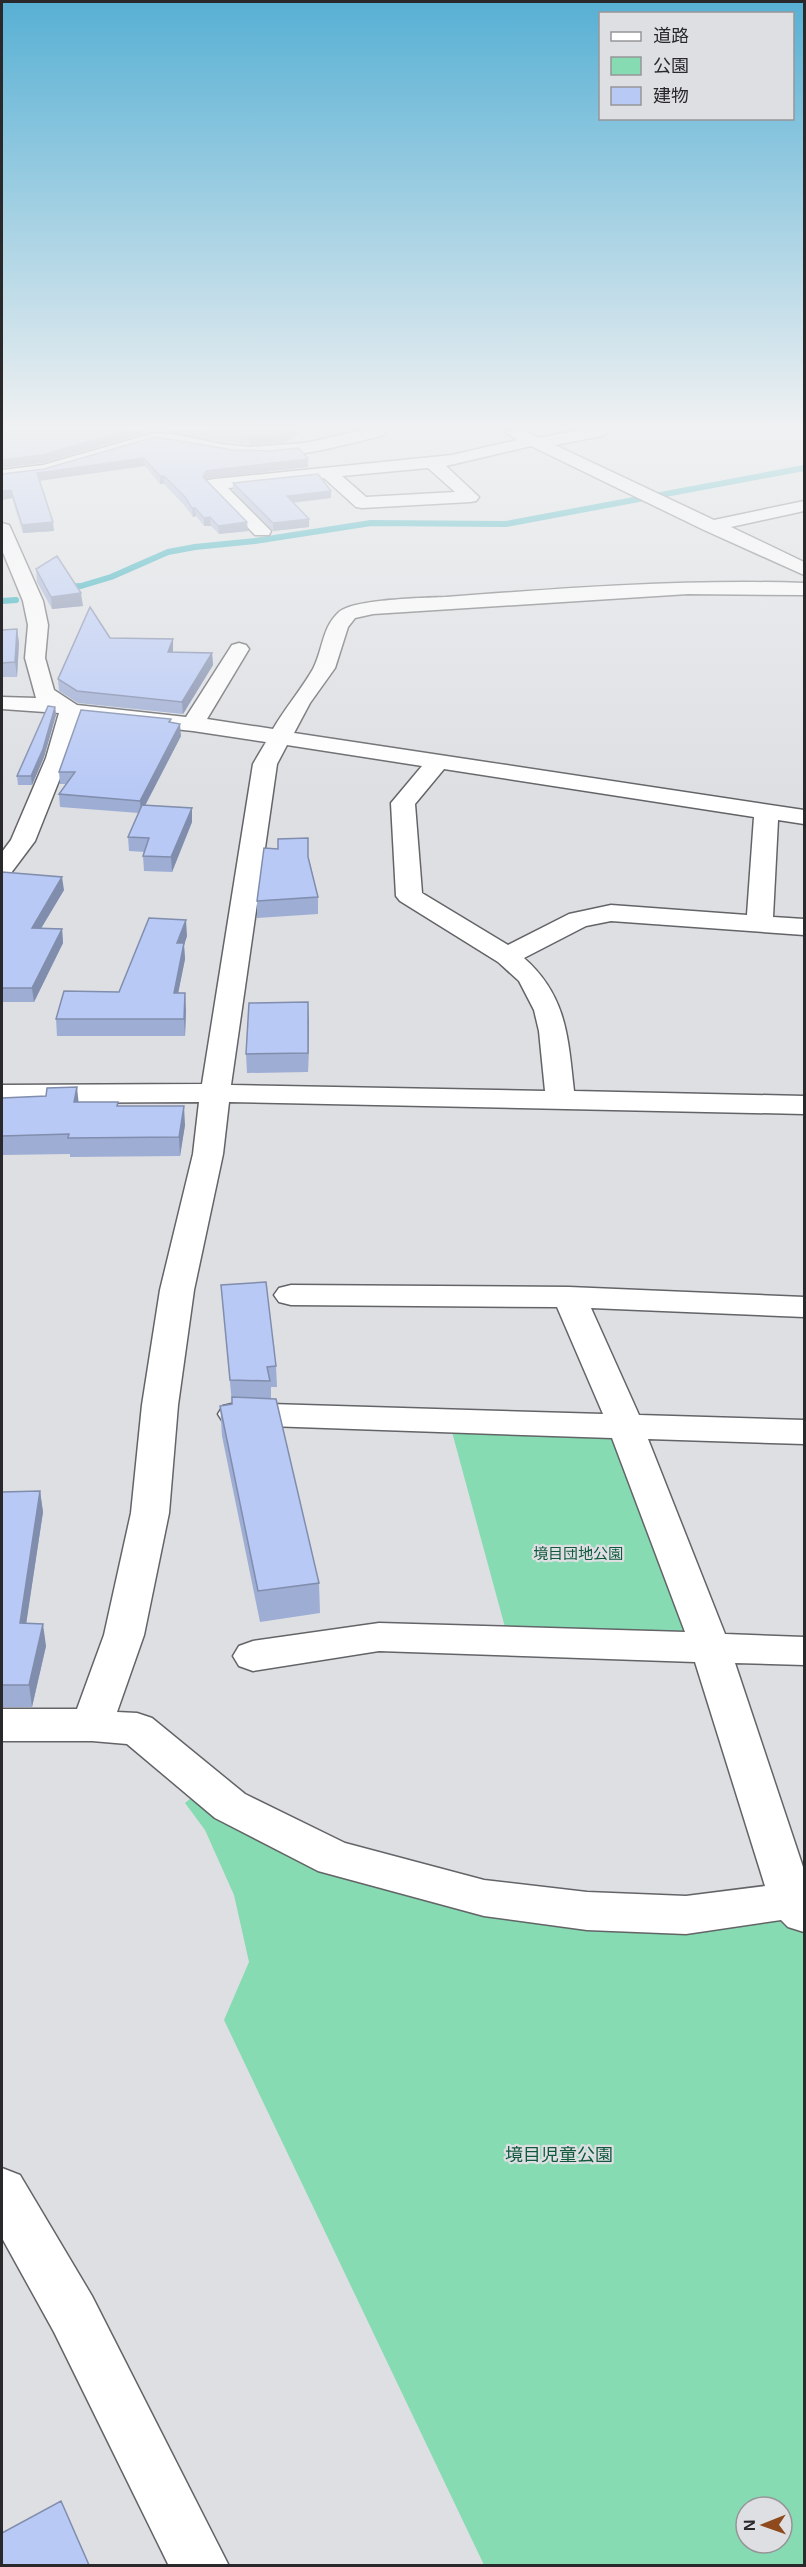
<svg xmlns="http://www.w3.org/2000/svg" width="806" height="2567" viewBox="0 0 806 2567" font-family="Helvetica,'Noto Sans JP',sans-serif">
<rect width="100%" height="100%" fill="#dedfe3"/>
<path fill="#86dbb2" fill-rule="evenodd" d="M 449,1421 L 626,1427 L 710,1647 L 509,1642 Z
M 206,1786 L 230,1806 L 484,1898 L 793,1903 L 804,1914 L 804,2565 L 484,2565 L 224,2020 L 249,1962 L 234,1895 L 205,1830 L 185,1803 ZM 746,2507 L 782,2507 L 782,2543 L 746,2543 Z"/>
<g fill="none" stroke-linecap="round" stroke-linejoin="round">
<path stroke="#1ea9b6" stroke-width="6" d="M 63,587 L 81,586 L 111,577 L 168,552 L 195,547 L 255,541 L 371,523 L 506,524 L 804,468
M 2,601 L 16,600"/>
<defs>
<path id="minor" d="M 358,431 L 386,431 L 384,435 C 335,448 284,461 233,456 C 206,454 182,443 155,443 L 44,475 L 2,480 L 2,470 L 43,465 L 154,433 L 173,434 L 222,444 L 250,447 L 305,443 Z
M 504,431 L 526,431 L 539,438 L 573,431 L 610,431 L 602,436 L 555,445 L 714,520 L 804,501 L 804,511 L 731,527 L 804,562 L 804,575 L 704,530 L 531,446 L 446,466 L 479,497 L 476,501 L 470,502 L 362,508 L 356,507 L 324,478 L 228,488 L 271,531 L 269,535 L 255,535 L 205,484 L 208,480 L 214,479 L 452,455 L 517,440 ZM 428,468 L 455,492 L 366,497 L 342,476 Z
M 2,523 L 9,525 L 11,529 L 43,601 L 48,625 L 45,658 L 54,690 L 77,705 L 186,717 L 232,645 L 239,643 L 246,645 L 249,649 L 207,719 L 273,729 C 285,708 301,690 313,669 C 323,650 322,627 339,612 C 354,599 424,598 446,597 C 565,588 685,579 804,583 L 804,595 L 688,594 L 373,614 L 355,618 L 348,627 L 335,668 L 310,703 L 294,733 L 804,810 L 804,824 L 778,820 L 773,917 L 804,919 L 804,935 L 611,921 L 586,926 L 524,958 C 567,996 568,1038 574,1091 L 804,1096 L 804,1114 L 229,1102 L 223,1154 L 194,1290 L 178,1405 L 169,1513 L 144,1635 L 117,1712 L 137,1713 L 152,1718 L 245,1794 L 345,1843 L 484,1880 L 587,1892 L 686,1896 L 765,1886 L 695,1662 L 379,1651 L 253,1671 L 239,1666 L 233,1656 L 239,1646 L 253,1641 L 379,1623 L 685,1632 L 612,1438 L 236,1425 L 223,1422 L 218,1414 L 223,1406 L 236,1403 L 603,1414 L 557,1307 L 291,1305 L 279,1302 L 274,1295 L 279,1288 L 291,1285 L 569,1287 L 804,1297 L 804,1317 L 591,1308 L 639,1415 L 804,1420 L 804,1444 L 648,1439 L 725,1634 L 804,1637 L 804,1665 L 735,1663 L 804,1870 L 804,1932 L 788,1927 L 781,1920 L 686,1934 L 587,1930 L 484,1916 L 318,1871 L 215,1818 L 127,1744 L 92,1741 L 2,1741 L 2,1709 L 77,1709 L 104,1635 L 131,1513 L 142,1405 L 160,1290 L 193,1154 L 199,1102 L 2,1103 L 2,1085 L 202,1084 L 253,764 L 266,742 L 193,731 L 80,719 L 68,758 L 35,841 L 11,873 L 2,875 L 2,852 L 11,840 L 46,758 L 59,713 L 2,709 L 2,697 L 36,698 L 25,658 L 28,625 L 23,601 L 2,550 ZM 287,745 L 422,766 L 391,803 L 396,896 L 400,901 L 498,962 L 519,981 L 534,1010 L 539,1031 L 545,1091 L 231,1085 L 277,764 ZM 444,769 L 754,817 L 747,915 L 611,905 L 569,914 L 508,945 L 422,893 L 415,804 Z
M 2,2168 L 20,2175 L 92,2296 L 229,2566 L 169,2566 L 54,2332 L 2,2238 Z"/>
</defs>
<use href="#minor" stroke="#636467" stroke-width="3"/>
<use href="#minor" fill="#fff" fill-rule="evenodd"/>
</g>
<path fill="#9eadd4" d="M 158,431 L 302,431 L 286,442 L 250,445 Z
M 155,437 L 308,467 L 206,479 L 206,480 L 248,531 L 219,534 L 211,526 L 204,526 L 196,516 L 193,517 L 185,506 L 164,484 L 160,484 L 145,466 L 39,481 L 54,531 L 23,533 L 12,498 L 2,500 L 2,474 L 44,469 Z
M 233,483 L 331,498 L 293,503 L 309,527 L 273,531 L 233,490 Z
M 36,569 L 83,606 L 52,609 L 37,582 Z
M 17,629 L 19,643 L 17,677 L 2,677 L 2,630 Z
M 110,638 L 173,650 L 173,652 L 212,653 L 213,665 L 183,714 L 78,703 L 59,691 L 58,679 Z
M 55,707 L 56,715 L 44,757 L 32,785 L 18,785 L 17,776 Z
M 172,723 L 181,736 L 145,806 L 192,822 L 172,872 L 144,871 L 143,856 L 145,852 L 129,851 L 128,837 L 139,813 L 60,807 L 59,794 L 66,784 L 60,784 L 59,772 Z
M 309,859 L 318,897 L 318,914 L 257,918 L 257,901 Z
M 2,872 L 64,890 L 41,928 L 62,929 L 63,943 L 34,1002 L 2,1002 Z
M 187,936 L 184,945 L 185,959 L 178,993 L 186,1010 L 185,1036 L 57,1036 L 56,1019 L 119,992 Z
M 309,1021 L 308,1072 L 247,1073 L 246,1054 Z
M 2,1098 L 79,1102 L 118,1102 L 118,1106 L 185,1125 L 180,1156 L 70,1157 L 70,1154 L 2,1155 Z
M 221,1285 L 276,1366 L 277,1387 L 271,1387 L 271,1399 L 319,1583 L 320,1613 L 260,1622 L 222,1436 L 220,1406 L 232,1404 Z
M 40,1491 L 43,1512 L 26,1623 L 46,1646 L 32,1707 L 2,1707 L 2,1492 Z"/>
<path fill="#818dac" d="M 125,431 L 152,431 L 43,463 L 2,468 L 2,460 Z
M 290,431 L 302,431 L 286,442 L 250,445 L 250,437 Z
M 144,458 L 145,466 L 37,481 L 37,473 Z
M 308,459 L 308,467 L 206,479 L 203,486 L 203,477 L 206,471 Z
M 160,476 L 164,476 L 164,484 L 160,484 Z
M 11,490 L 12,498 L 2,500 L 2,491 Z
M 331,491 L 331,498 L 287,503 L 287,496 Z
M 192,508 L 195,508 L 196,516 L 193,517 Z
M 210,517 L 211,526 L 204,526 L 204,518 Z
M 309,519 L 309,527 L 273,531 L 273,523 Z
M 53,522 L 54,531 L 23,533 L 22,525 Z
M 247,522 L 248,531 L 219,534 L 218,526 Z
M 81,593 L 83,606 L 52,609 L 51,597 Z
M 17,629 L 19,643 L 17,677 L 15,662 Z
M 173,639 L 173,650 L 169,663 L 168,652 Z
M 212,653 L 213,665 L 183,714 L 182,702 Z
M 55,707 L 56,715 L 44,757 L 32,785 L 31,776 Z
M 180,724 L 181,736 L 141,813 L 140,801 Z
M 192,808 L 192,822 L 172,872 L 171,857 Z
M 62,877 L 64,890 L 33,942 L 32,928 Z
M 186,920 L 187,936 L 184,945 L 185,959 L 175,1009 L 174,993 L 177,943 Z
M 62,929 L 63,943 L 34,1002 L 32,988 Z
M 185,993 L 186,1010 L 185,1036 L 184,1019 Z
M 308,1002 L 309,1021 L 308,1072 Z
M 77,1087 L 79,1106 L 74,1102 Z
M 184,1106 L 185,1125 L 180,1156 L 179,1137 Z
M 40,1491 L 43,1512 L 23,1645 L 20,1623 Z
M 43,1624 L 46,1646 L 32,1707 L 29,1685 Z"/>
<path fill="#b8c9f6" stroke="#818dac" stroke-width="1.5" d="M 2,431 L 125,431 L 42,455 L 2,460 Z
M 211,431 L 290,431 L 286,434 L 250,437 Z
M 155,437 L 233,450 L 271,451 L 299,448 L 308,459 L 206,471 L 203,477 L 247,522 L 218,526 L 210,517 L 204,518 L 195,508 L 192,508 L 185,497 L 164,476 L 160,476 L 144,458 L 37,473 L 53,522 L 22,525 L 11,490 L 2,491 L 2,474 L 44,469 Z
M 318,474 L 331,491 L 287,496 L 309,519 L 273,523 L 233,483 Z
M 57,556 L 81,593 L 51,597 L 36,569 Z
M 90,607 L 110,638 L 173,639 L 168,652 L 212,653 L 182,702 L 77,691 L 58,679 Z
M 17,629 L 15,662 L 2,663 L 2,630 Z
M 48,706 L 55,707 L 43,749 L 31,776 L 17,776 Z
M 81,710 L 171,719 L 169,722 L 180,724 L 140,801 L 59,794 L 75,772 L 59,772 Z
M 142,805 L 192,808 L 171,857 L 143,856 L 149,838 L 128,837 Z
M 308,838 L 308,857 L 318,897 L 257,901 L 264,848 L 278,849 L 278,839 Z
M 2,872 L 62,877 L 32,928 L 62,929 L 32,988 L 2,988 Z
M 149,918 L 186,920 L 177,943 L 184,943 L 174,993 L 185,993 L 184,1019 L 56,1019 L 64,991 L 119,992 Z
M 308,1002 L 308,1053 L 246,1054 L 249,1003 Z
M 77,1087 L 74,1102 L 118,1102 L 117,1106 L 184,1106 L 179,1137 L 68,1138 L 69,1134 L 2,1136 L 2,1098 L 46,1096 L 47,1088 Z
M 266,1282 L 276,1366 L 267,1367 L 270,1381 L 230,1380 L 221,1285 Z
M 232,1397 L 276,1399 L 319,1583 L 258,1591 L 220,1406 L 232,1404 Z
M 40,1491 L 20,1623 L 43,1624 L 29,1685 L 2,1685 L 2,1492 Z
M 61,2501 L 89,2565 L 2,2565 L 2,2533 Z"/>
<linearGradient id="sky" x2="0" y2="1"><stop stop-color="#57b0d4"/><stop offset="0.54" stop-color="#f0f1f2"/><stop offset="1" stop-color="#f0f1f2" stop-opacity="0"/></linearGradient>
<rect width="806" height="791" fill="url(#sky)"/>
<g text-anchor="middle" stroke-width="4.5" stroke-linejoin="round" paint-order="stroke">
<g font-size="15" fill="#10593d" stroke="#dedfe3">
<text x="578" y="1559">境目団地公園</text>
</g>
<g font-size="18" fill="#10593d" stroke="#dedfe3">
<text x="559" y="2161">境目児童公園</text>
</g>
</g>
<rect width="806" height="2567" fill="none" stroke="#29292b" stroke-width="6"/>
<rect x="599" y="12" width="195" height="108" fill="#dedfe3" stroke="#969699" stroke-width="1.5"/>
<rect x="611" y="32" width="30" height="9" fill="#ffffff" stroke="#969699" stroke-width="1.5"/>
<text x="653" y="42" font-size="18" fill="#29292b">道路</text>
<rect x="611" y="57" width="30" height="18" fill="#86dbb2" stroke="#969699" stroke-width="1.5"/>
<text x="653" y="72" font-size="18" fill="#29292b">公園</text>
<rect x="611" y="87" width="30" height="18" fill="#b8c9f6" stroke="#969699" stroke-width="1.5"/>
<text x="653" y="102" font-size="18" fill="#29292b">建物</text>
<g transform="translate(764 2525) rotate(269)"><circle r="28" fill="#dedfe3" stroke="#969699" stroke-width="1.5"/>
<path d="M0-4.5L10 22L0 15L-10 22Z" fill="#8e4a1c"/>
<text y="-9" font-size="16" font-weight="bold" text-anchor="middle" fill="#29292b">N</text>
</g>
</svg>
